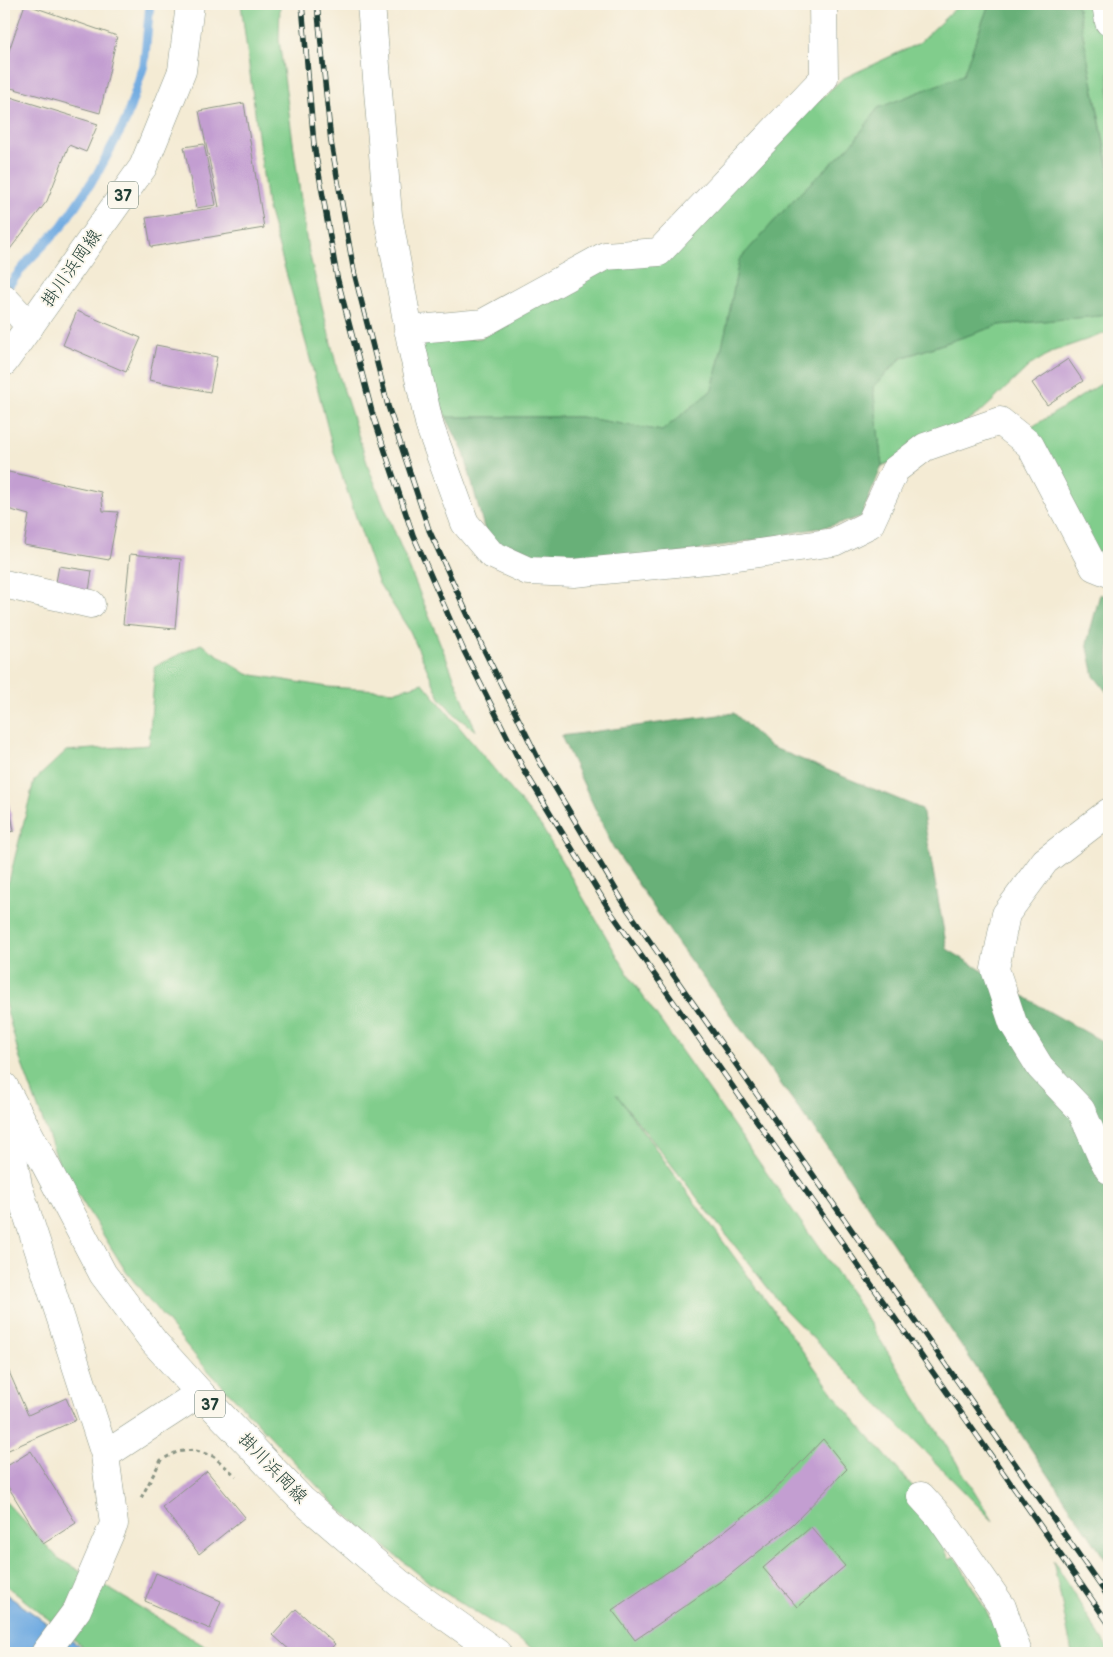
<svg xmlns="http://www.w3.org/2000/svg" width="1113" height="1657" viewBox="0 0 1113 1657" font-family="'Balsamiq Sans','Klee One',sans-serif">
<rect width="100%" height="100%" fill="#fbf7ec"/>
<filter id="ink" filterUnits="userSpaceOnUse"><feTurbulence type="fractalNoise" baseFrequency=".02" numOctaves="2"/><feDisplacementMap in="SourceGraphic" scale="10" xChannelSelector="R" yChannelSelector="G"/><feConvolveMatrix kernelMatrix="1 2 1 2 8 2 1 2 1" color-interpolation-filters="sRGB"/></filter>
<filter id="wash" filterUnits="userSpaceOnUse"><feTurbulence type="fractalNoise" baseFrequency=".0096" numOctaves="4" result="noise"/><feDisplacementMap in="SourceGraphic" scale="20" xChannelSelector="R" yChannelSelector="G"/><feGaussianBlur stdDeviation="1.12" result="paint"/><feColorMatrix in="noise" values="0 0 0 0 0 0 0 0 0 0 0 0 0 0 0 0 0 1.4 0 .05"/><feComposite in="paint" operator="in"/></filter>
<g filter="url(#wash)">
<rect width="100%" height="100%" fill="#f4ebd4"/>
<path fill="#81cd8c" stroke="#508560" d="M 241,4 L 280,4 L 279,40 L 307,244 L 338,372 L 369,469 L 476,731 L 457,717 L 440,698 L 410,631 L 378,582 L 333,449 L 307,347 L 267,205 Z
M 960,4 L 989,4 L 963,75 L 878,108 L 853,143 L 797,196 L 739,260 L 727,325 L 712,390 L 662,431 L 581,417 L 446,417 L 411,343 L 482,338 L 605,256 L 659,252 L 842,79 L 919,43 Z
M 1077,4 L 1104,4 L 1109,30 L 1109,167 Z
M 1109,315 L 1109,332 L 1054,351 L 1029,366 L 982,411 L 932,445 L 882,466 L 873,387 L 902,358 L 999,325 Z
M 1109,379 L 1109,572 L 1019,435 Z
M 201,644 L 247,674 L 328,687 L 396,691 L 423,683 L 541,826 L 631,979 L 854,1298 L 993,1521 L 786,1311 L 616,1094 L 844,1408 L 921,1496 L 949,1559 L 955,1556 L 1005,1644 L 1007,1653 L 540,1653 L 431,1584 L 340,1510 L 202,1364 L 127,1273 L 59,1164 L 20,1059 L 4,999 L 4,887 L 9,881 L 34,781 L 66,751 L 149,745 L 155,666 Z
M 4,1500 L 58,1558 L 203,1645 L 230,1653 L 91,1653 L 4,1584 Z
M 1053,1560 L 1109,1651 L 1109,1653 L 1072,1653 Z"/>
<path fill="#68b078" stroke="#447656" d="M 989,4 L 1077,4 L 1109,170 L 1109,315 L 999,325 L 901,358 L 873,387 L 882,466 L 861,517 L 830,526 L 574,573 L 491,554 L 464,453 L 446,417 L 581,417 L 662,431 L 712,390 L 727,325 L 739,260 L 797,196 L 853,143 L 878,108 L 963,75 Z
M 1100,594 L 1109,598 L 1109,695 L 1094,676 L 1087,643 Z
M 734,713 L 769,746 L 922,809 L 947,949 L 1048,1011 L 1109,1045 L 1109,1565 L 838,1162 L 679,945 L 613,847 L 561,736 Z"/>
<path fill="#71abe1" stroke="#48748a" d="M 4,1591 L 7,1595 L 89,1653 L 4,1653 Z"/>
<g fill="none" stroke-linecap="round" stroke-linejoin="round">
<path stroke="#71abe1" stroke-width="9" d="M 4,291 L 29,260 L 61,227 L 97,174 L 126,120 L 144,65 L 150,4"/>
</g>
<g id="blocks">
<path fill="#c39ed1" d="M 25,4 L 117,36 L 100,113 L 4,86 L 4,65 Z
M 4,95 L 98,124 L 86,152 L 69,145 L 47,201 L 4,257 Z
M 244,103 L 264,228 L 151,247 L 146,218 L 219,207 L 199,111 Z
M 204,144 L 216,205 L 196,208 L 184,147 Z
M 77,311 L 141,338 L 126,372 L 63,345 Z
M 156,345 L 217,357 L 210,392 L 149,380 Z
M 1068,359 L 1083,381 L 1047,405 L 1032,383 Z
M 4,471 L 101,492 L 103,511 L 118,512 L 109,560 L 24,545 L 29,515 L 4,508 Z
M 130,554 L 181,559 L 175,629 L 123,624 Z
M 59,566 L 92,571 L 88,598 L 54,593 Z
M 4,777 L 14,831 L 4,833 Z
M 6,1365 L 28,1415 L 66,1398 L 76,1420 L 4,1452 L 4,1366 Z
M 823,1439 L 847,1469 L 792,1525 L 727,1577 L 635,1640 L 612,1610 L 704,1547 L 768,1497 Z
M 31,1451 L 76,1523 L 43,1544 L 4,1480 L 4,1468 Z
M 207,1471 L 245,1517 L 199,1554 L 162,1507 Z
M 811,1527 L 845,1566 L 797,1607 L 763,1568 Z
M 156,1573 L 221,1601 L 210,1629 L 145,1601 Z
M 296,1609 L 335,1644 L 327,1653 L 293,1653 L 273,1635 Z"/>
</g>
</g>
<g filter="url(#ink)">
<use href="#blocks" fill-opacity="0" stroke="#8a9484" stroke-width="1"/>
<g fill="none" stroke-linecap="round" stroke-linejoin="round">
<defs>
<path id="minor" d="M 371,4 L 388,215 L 411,343 L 430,427 L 465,523 L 491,554 L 528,571 L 574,573 L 717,559 L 834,542 L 870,524 L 895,470 L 925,447 L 1000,421 L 1030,445 L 1094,567 L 1109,573
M 1106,4 L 1109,22
M 4,298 L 30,326
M 408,330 L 483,323 L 605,256 L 659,252 L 824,78 L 823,4
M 4,584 L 91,604
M 1109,812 L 1045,861 L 1006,914 L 995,969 L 1013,1023 L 1040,1067 L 1081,1110 L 1100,1153 L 1109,1170
M 4,1107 L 18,1186 L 105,1455 L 114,1524 L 77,1610 L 45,1653
M 105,1455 L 200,1393
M 921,1496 L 940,1517 L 1002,1607 L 1018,1653"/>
<path id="major" d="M 4,362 L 143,167 L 182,71 L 190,4
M 4,1086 L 103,1274 L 154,1342 L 200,1393 L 302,1500 L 399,1583 L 497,1653"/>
</defs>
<use href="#minor" stroke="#8a9484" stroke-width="29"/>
<use href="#major" stroke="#8a9484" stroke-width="29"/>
<path stroke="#8a9484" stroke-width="3" stroke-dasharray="4 4" stroke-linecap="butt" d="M 141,1498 L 161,1460 L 177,1452 L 193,1450 L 213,1456 L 236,1476"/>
<use href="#minor" stroke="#fff" stroke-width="28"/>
<use href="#major" stroke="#fff" stroke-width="28"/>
<defs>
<path id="rail" d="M 302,4 L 314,145 L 337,277 L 372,412 L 413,535 L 464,651 L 524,770 L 612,914 L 1109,1624
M 317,4 L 331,142 L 354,272 L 388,406 L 429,530 L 482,646 L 540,762 L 628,910 L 1109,1598"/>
</defs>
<use href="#rail" stroke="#1f3d34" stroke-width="5.5"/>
<use href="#rail" stroke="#fbf7ec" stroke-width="4" stroke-dasharray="11" stroke-linecap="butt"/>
</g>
</g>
<g text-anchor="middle" stroke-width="4" stroke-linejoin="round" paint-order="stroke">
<g fill="#fbf7ec" stroke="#61756b" stroke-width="1">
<rect x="108" y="181.5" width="30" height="27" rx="4"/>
<rect x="195" y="1390.5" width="30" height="27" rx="4"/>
</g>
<g font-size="16" font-weight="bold" fill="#1f3d34">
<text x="123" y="201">37</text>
<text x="210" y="1410">37</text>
</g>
<g font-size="18" fill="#1f3d34" stroke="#fbf7ec">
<text transform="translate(71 268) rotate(-55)" y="6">掛川浜岡線</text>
<text transform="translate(273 1468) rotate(46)" y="6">掛川浜岡線</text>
</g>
</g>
<rect width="1113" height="1657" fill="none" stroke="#fbf7ec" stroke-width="20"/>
</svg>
